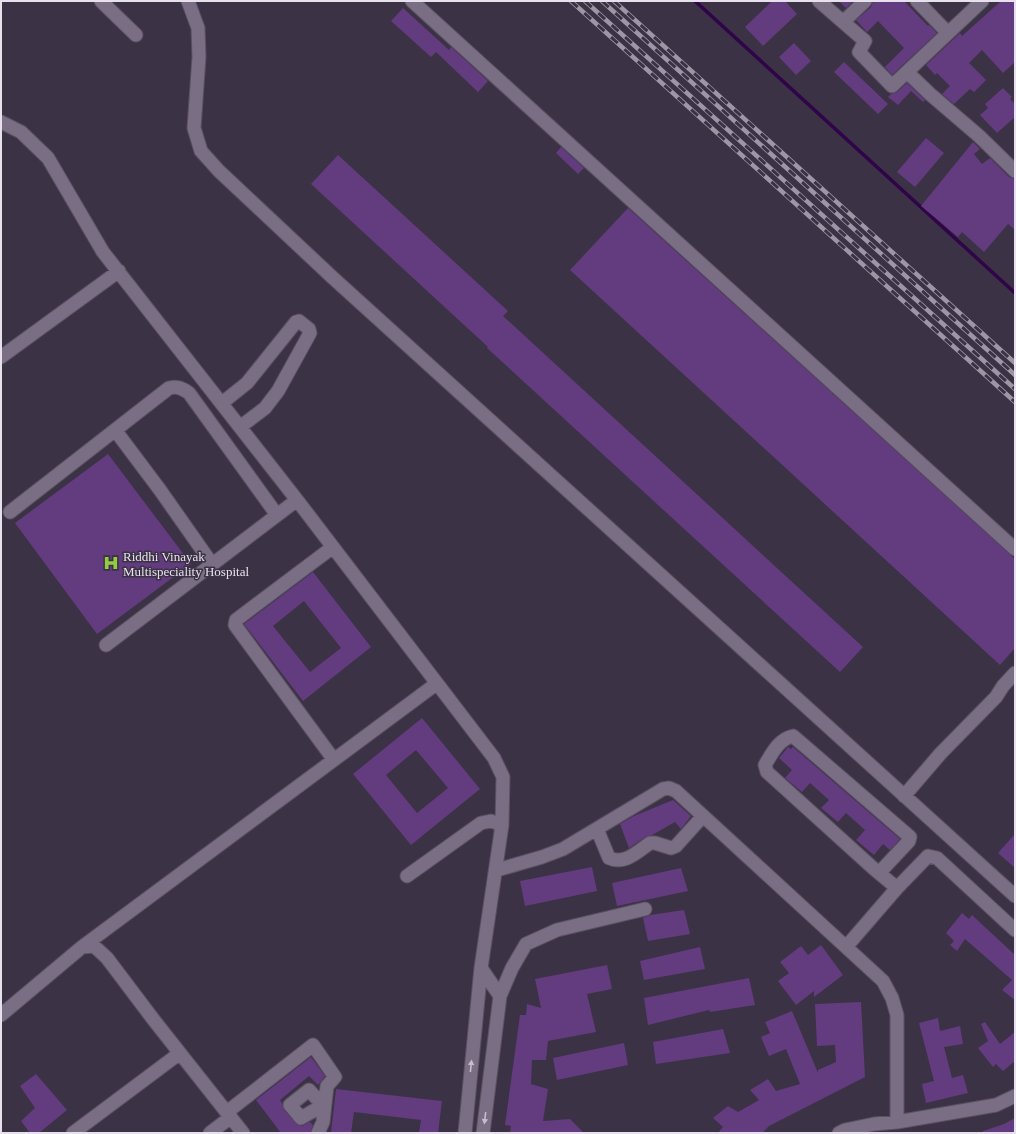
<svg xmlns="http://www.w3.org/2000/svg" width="1016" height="1134" viewBox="0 0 1016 1134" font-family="Georgia,serif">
<rect width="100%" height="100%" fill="#3c3245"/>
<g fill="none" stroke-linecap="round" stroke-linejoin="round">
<path stroke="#300448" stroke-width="3.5" d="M 695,1 L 1015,293"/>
</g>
<path fill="#633b7f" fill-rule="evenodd" d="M 772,1 L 785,1 L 797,14 L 763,46 L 745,27 Z
M 839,1 L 853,1 L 846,8 Z
M 873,1 L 904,1 L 928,26 L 929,25 L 937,33 L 892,75 L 885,67 L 904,48 L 878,21 L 867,32 L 856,20 L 871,7 Z
M 1001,1 L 1015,1 L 1015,62 L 1003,73 L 982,50 L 969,63 L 986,80 L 974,92 L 970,89 L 954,104 L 942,94 L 950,86 L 937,73 L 935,75 L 926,65 L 960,33 L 962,36 Z
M 403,8 L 449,50 L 451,47 L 488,81 L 478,92 L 436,52 L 431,57 L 391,21 Z
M 794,43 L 811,61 L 796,75 L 779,57 Z
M 844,62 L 888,104 L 878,114 L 834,72 Z
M 907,83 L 925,100 L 923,102 L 911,91 L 898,105 L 888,97 L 891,94 L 897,92 Z
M 1003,88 L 1012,97 L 1010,99 L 1015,104 L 1015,117 L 997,133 L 980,115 L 988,108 L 985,104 Z
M 926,138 L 944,153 L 915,187 L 897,172 Z
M 973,142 L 980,149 L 974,154 L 982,164 L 990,158 L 1009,177 L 1015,179 L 1015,230 L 1008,224 L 984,252 L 962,232 L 958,237 L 921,206 Z
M 561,147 L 584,168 L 578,174 L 556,153 Z
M 338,155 L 508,311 L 503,316 L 863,647 L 840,672 L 487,348 L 488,347 L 311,184 Z
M 628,208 L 1015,559 L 1015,648 L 1000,665 L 570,270 Z
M 108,454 L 191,564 L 97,634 L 15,523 Z
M 313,572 L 371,647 L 303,701 L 244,624 ZM 304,601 L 341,648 L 310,672 L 273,626 Z
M 422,718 L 480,789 L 411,845 L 353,774 ZM 416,750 L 448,788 L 417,813 L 386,775 Z
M 788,747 L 791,749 L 793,747 L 900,839 L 890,850 L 883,844 L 874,855 L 856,840 L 865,830 L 846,813 L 838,822 L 821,808 L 829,800 L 810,783 L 802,792 L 785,778 L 792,770 L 779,758 Z
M 673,800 L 691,816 L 681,829 L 675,822 L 652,835 L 645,837 L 629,848 L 620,824 L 634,816 Z
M 1015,834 L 1015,868 L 998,853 Z
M 592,867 L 597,891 L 525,906 L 520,881 Z
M 681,868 L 688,891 L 617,906 L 612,883 Z
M 684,910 L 690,934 L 648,941 L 643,918 L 650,915 Z
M 962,913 L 969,919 L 972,915 L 1015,955 L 1015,1000 L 1002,990 L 1012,980 L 965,939 L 957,951 L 950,945 L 954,941 L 946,933 Z
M 821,945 L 843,975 L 814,997 L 814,991 L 796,1005 L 778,981 L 789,973 L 780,962 L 801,946 L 808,955 Z
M 700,947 L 705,969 L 644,980 L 640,961 Z
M 607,965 L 612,989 L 587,994 L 596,1032 L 548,1041 L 546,1060 L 532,1060 L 531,1084 L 548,1089 L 543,1121 L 570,1119 L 584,1133 L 510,1133 L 511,1126 L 505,1125 L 520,1015 L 526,1015 L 527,1004 L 541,1008 L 535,979 Z
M 749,978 L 755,1005 L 710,1012 L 709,1010 L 648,1025 L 644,998 Z
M 861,1002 L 865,1077 L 769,1126 L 762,1133 L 718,1133 L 723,1127 L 713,1118 L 728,1106 L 738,1112 L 759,1100 L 750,1090 L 768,1079 L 776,1091 L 800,1084 L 786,1049 L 769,1056 L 761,1037 L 770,1033 L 765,1022 L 792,1011 L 818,1073 L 818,1070 L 836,1062 L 835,1045 L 817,1046 L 815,1004 Z
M 938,1018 L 940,1031 L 960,1026 L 963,1044 L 944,1047 L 952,1078 L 963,1075 L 968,1093 L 926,1103 L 922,1084 L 934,1081 L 919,1023 Z
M 985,1022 L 1000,1044 L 1015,1032 L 1015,1061 L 1003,1071 L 996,1064 L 993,1067 L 978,1048 L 988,1041 L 981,1024 Z
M 723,1029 L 730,1053 L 656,1064 L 653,1042 Z
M 624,1043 L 628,1065 L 557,1080 L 553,1058 Z
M 311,1057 L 325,1076 L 319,1084 L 318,1085 L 309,1076 L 280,1100 L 282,1103 L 284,1110 L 298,1125 L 302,1126 L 310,1122 L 313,1125 L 310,1133 L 281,1133 L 256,1100 Z
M 36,1074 L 67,1110 L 39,1133 L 30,1133 L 21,1121 L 35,1108 L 20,1086 Z
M 336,1089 L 442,1101 L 438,1133 L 419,1133 L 421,1120 L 354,1112 L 351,1133 L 331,1133 Z
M 1015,1118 L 1015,1133 L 983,1133 L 983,1131 L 1004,1124 Z"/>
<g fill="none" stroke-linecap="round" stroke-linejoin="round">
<defs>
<path id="minor" d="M 101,1 L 136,35
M 188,1 L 198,28 L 199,57 L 194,128 L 201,151 L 219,171 L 332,277 L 1015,896
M 412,1 L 1015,549
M 819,1 L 865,41 L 859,52 L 892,86 L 982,1
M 917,1 L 948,33
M 843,22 L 865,1
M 907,72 L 930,94 L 979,136 L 1015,171
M 1,122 L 21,132 L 48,158 L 103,252 L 297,500 L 494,758 L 503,777 L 502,825 L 481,968 L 465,1133
M 1,357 L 119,271
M 222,403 L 247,383 L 296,322 L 299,321 L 309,329 L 310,333 L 278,391 L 265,408 L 240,427
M 115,430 L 160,490 L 212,564
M 10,512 L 169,388 C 177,386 182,388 189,393 L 277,515
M 333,547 L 236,620 L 235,625 L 334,760
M 106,645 L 297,500
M 904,796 L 941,753 L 996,697 L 1003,686 L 1015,673
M 597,829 L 609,858 C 625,865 637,852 650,843 L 655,843 L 671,848 L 676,846 L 703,816
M 497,870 L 542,857 L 563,849 L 663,789 L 669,788 L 676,791 L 883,981 L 892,998 L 897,1015 L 897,1122
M 879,873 L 909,841 L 910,837 L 793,736 C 779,739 772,753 765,765 L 767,772 L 873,868 L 897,888
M 407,876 L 481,823 L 491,821 L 502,825
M 82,947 L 436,684
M 846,947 L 897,888 L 928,856 L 937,858 L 1015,930
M 481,968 L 500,996
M 1,1015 L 82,947 L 94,946 L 107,958 L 153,1019 L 243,1133
M 325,1104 L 301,1118 L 290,1105 L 309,1090 L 317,1099 L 325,1095
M 227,1112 L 313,1045 L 335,1077 L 327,1086 L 323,1122 L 318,1133
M 73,1133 L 180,1053
M 210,1133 L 231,1117
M 483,1133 L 500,996 L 512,968 L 526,944 L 557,930 L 645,909
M 839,1133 L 845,1130 L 874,1124 L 897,1122 L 996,1105 L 1015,1096"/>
</defs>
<use href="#minor" stroke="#5a5161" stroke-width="15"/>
<use href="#minor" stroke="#7a6e84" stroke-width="13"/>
<defs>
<path id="rail" d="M 571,1 L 1015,402
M 585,1 L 1015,389
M 602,1 L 1015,375
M 614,1 L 1015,363"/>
</defs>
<use href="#rail" stroke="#9e96a5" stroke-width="4.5"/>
<use href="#rail" stroke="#3c3245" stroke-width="3" stroke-dasharray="9" stroke-linecap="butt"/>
</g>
<defs><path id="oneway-solid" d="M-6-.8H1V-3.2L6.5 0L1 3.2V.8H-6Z"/></defs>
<g fill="#c6bece">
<use href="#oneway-solid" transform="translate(471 1066) rotate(-84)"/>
<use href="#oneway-solid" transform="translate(485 1118) rotate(97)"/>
</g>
<defs>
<symbol id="hospital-bare" viewBox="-9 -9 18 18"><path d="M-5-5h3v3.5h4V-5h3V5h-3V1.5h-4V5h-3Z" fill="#92cd3f" stroke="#3c3245" stroke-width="2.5" paint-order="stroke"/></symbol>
</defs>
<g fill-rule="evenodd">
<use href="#hospital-bare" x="100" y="552" width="22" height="22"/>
</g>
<g text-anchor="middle" stroke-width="3" stroke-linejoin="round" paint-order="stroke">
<g font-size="13" fill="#e7e1ed" stroke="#3c3245" text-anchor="start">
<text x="123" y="561">Riddhi Vinayak<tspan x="123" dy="15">Multispeciality Hospital</tspan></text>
</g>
</g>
<rect width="1016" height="1134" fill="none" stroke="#e7e1ed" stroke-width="4"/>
</svg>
